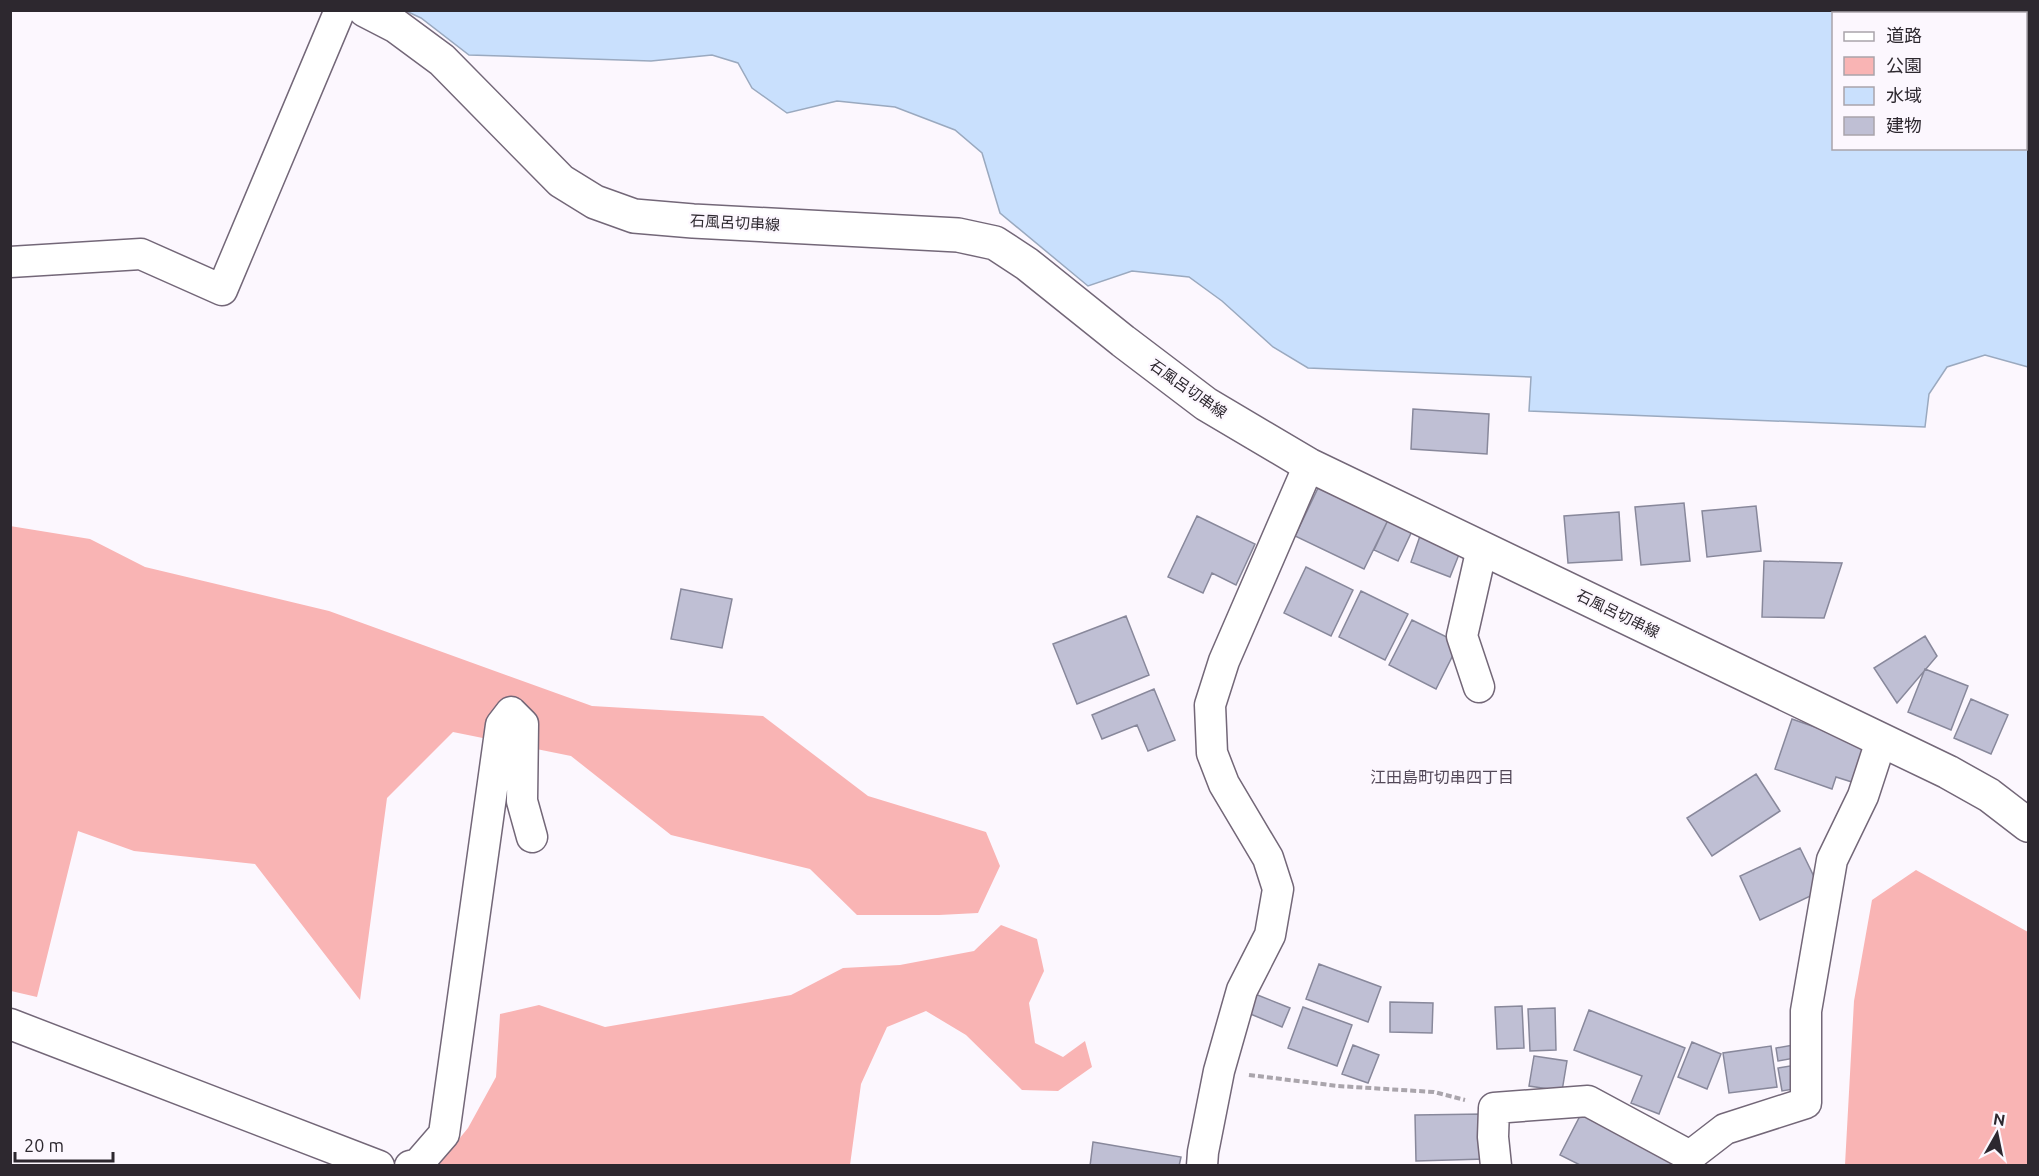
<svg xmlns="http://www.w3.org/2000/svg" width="2039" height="1176" viewBox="0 0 2039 1176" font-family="Ubuntu,'Noto Sans JP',sans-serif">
<rect width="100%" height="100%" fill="#fcf7fe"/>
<path fill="#f9b4b4" d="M 10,526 L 90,539 L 145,567 L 329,611 L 592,706 L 763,716 L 868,796 L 986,832 L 1000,866 L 978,913 L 939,915 L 857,915 L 810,869 L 671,835 L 571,756 L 453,732 L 387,798 L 360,1000 L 255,864 L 134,851 L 78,831 L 37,997 L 11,991 Z
M 1916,870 L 2028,932 L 2028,1165 L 1845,1165 L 1854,1001 L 1872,900 Z
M 1001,925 L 1037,939 L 1044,971 L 1029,1003 L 1035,1043 L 1063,1057 L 1085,1041 L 1092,1067 L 1058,1091 L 1022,1090 L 966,1035 L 926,1011 L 887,1027 L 861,1084 L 850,1165 L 437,1166 L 468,1128 L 496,1077 L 500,1014 L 539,1005 L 605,1027 L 791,995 L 843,968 L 900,965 L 974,951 Z"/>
<path fill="#c9e0fd" stroke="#9aa9bf" stroke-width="1.5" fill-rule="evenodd" d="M 406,11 L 2028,11 L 2028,367 L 1985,355 L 1947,367 L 1929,394 L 1925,427 L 1529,411 L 1531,377 L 1308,368 L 1273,347 L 1222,301 L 1189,277 L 1132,271 L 1088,286 L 1000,213 L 982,153 L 955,130 L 895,107 L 837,101 L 787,113 L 752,88 L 738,63 L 712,55 L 651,61 L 469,55 L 421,18 ZM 1834,14 L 2026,14 L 2026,148 L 1834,148 Z"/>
<path fill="#bfbfd4" stroke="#88889b" stroke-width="1.5" d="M 1413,409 L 1489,414 L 1487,454 L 1411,449 Z
M 1319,486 L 1388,520 L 1364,569 L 1295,536 Z
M 1684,503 L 1690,561 L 1641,565 L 1635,507 Z
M 1756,506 L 1761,551 L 1707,557 L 1702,511 Z
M 1619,512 L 1622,560 L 1568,563 L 1564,516 Z
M 1197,516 L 1255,544 L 1236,585 L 1212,573 L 1203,593 L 1168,577 Z
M 1388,520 L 1412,531 L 1398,561 L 1374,550 Z
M 1420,536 L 1460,552 L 1450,577 L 1411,562 Z
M 1764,561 L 1842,563 L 1824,618 L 1762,617 Z
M 1306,567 L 1353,590 L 1331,636 L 1284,613 Z
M 681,589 L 732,599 L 722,648 L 671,639 Z
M 1361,591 L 1408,614 L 1385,660 L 1339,637 Z
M 1126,616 L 1149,675 L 1077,704 L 1053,644 Z
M 1412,620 L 1459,643 L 1436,689 L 1389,665 Z
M 1925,636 L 1937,656 L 1897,703 L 1874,668 Z
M 1925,669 L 1968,686 L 1951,730 L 1908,712 Z
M 1154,689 L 1175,740 L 1148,751 L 1137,725 L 1102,739 L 1092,715 Z
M 1971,699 L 2008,715 L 1991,754 L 1954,738 Z
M 1792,719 L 1869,746 L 1855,783 L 1836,777 L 1832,789 L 1775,769 Z
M 1756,774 L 1780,811 L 1712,856 L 1687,818 Z
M 1800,848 L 1821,891 L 1760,920 L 1740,876 Z
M 1319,964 L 1381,987 L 1368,1022 L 1306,999 Z
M 1255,994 L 1290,1008 L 1282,1027 L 1248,1013 Z
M 1390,1002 L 1433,1003 L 1432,1033 L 1390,1032 Z
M 1522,1006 L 1524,1048 L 1497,1049 L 1495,1007 Z
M 1303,1007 L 1352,1025 L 1337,1066 L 1288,1048 Z
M 1555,1008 L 1556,1050 L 1530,1051 L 1528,1009 Z
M 1589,1010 L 1685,1048 L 1659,1114 L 1631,1103 L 1642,1076 L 1574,1050 Z
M 1692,1042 L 1721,1054 L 1707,1089 L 1678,1077 Z
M 1353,1045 L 1379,1055 L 1368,1083 L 1342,1074 Z
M 1793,1045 L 1795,1058 L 1778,1061 L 1776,1048 Z
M 1771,1046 L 1777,1087 L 1729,1093 L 1723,1053 Z
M 1534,1056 L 1567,1061 L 1562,1091 L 1529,1086 Z
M 1796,1065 L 1800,1088 L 1782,1091 L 1778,1068 Z
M 1583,1110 L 1679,1166 L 1582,1166 L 1560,1155 Z
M 1484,1114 L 1485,1159 L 1416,1161 L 1415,1115 Z
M 1093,1142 L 1181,1157 L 1179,1166 L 1090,1166 Z"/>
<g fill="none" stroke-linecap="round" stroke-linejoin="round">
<defs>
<path id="minor" d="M 10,262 L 141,254 L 222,290 L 340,10
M 1479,687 L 1462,636 L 1482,548
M 10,1024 L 379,1166
M 410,1166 L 418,1164 L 444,1134 L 501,725 L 511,712 L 523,724 L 522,801 L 532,837
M 1202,1166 L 1203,1152 L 1219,1071 L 1242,990 L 1270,935 L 1278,889 L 1268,858 L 1224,784 L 1212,753 L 1210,705 L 1224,661 L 1309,465
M 1496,1166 L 1493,1137 L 1494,1108 L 1588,1101 L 1690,1156 L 1725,1129 L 1806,1103 L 1806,1011 L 1832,860 L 1863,796 L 1881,741"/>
<path id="secondary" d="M 365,10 L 396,26 L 442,60 L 561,181 L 595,202 L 634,216 L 693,221 L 958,235 L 995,243 L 1027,264 L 1123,341 L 1206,404 L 1309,465 L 1948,772 L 1989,795 L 2028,825"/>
</defs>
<use href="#minor" stroke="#736778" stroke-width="33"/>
<use href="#secondary" stroke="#736778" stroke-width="36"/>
<path stroke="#aaa5ac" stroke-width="4" stroke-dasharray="6 3" stroke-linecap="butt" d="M 1249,1075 L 1338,1086 L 1434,1092 L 1465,1100"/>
<use href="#minor" stroke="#fff" stroke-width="30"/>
<use href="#secondary" stroke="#fff" stroke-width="33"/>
</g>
<g text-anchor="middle" stroke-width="4.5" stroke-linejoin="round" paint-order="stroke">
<g font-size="15" fill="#2d282f" stroke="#fcf7fe">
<text transform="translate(735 223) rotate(3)" y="5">石風呂切串線</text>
<text transform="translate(1188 389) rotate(35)" y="5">石風呂切串線</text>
<text transform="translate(1618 614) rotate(26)" y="5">石風呂切串線</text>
</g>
<g font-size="16" fill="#534858" stroke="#fcf7fe">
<text x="1442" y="783">江田島町切串四丁目</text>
</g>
</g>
<rect width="2039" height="1176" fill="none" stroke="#2d282f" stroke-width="24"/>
<rect x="1832" y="12" width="195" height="138" fill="#fcf7fe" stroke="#a9a4ab" stroke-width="1.5"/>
<rect x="1844" y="32" width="30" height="9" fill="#ffffff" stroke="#a9a4ab" stroke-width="1.5"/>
<text x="1886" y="42" font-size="18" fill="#2d282f">道路</text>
<rect x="1844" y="57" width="30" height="18" fill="#f9b4b4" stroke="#a9a4ab" stroke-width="1.5"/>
<text x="1886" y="72" font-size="18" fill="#2d282f">公園</text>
<rect x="1844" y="87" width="30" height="18" fill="#c9e0fd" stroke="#a9a4ab" stroke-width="1.5"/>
<text x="1886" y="102" font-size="18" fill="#2d282f">水域</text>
<rect x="1844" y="117" width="30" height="18" fill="#bfbfd4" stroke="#a9a4ab" stroke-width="1.5"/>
<text x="1886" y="132" font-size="18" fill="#2d282f">建物</text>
<g transform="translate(1997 1134) rotate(9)" stroke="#fcf7fe" stroke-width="4.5" paint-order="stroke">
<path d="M0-4.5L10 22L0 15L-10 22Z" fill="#2d282f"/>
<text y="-9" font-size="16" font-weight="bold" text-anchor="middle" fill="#2d282f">N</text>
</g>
<path d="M15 1152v9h98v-9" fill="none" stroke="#2d282f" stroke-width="3"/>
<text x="24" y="1152" font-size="18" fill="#2d282f" stroke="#fcf7fe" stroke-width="4.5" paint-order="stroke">20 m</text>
</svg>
